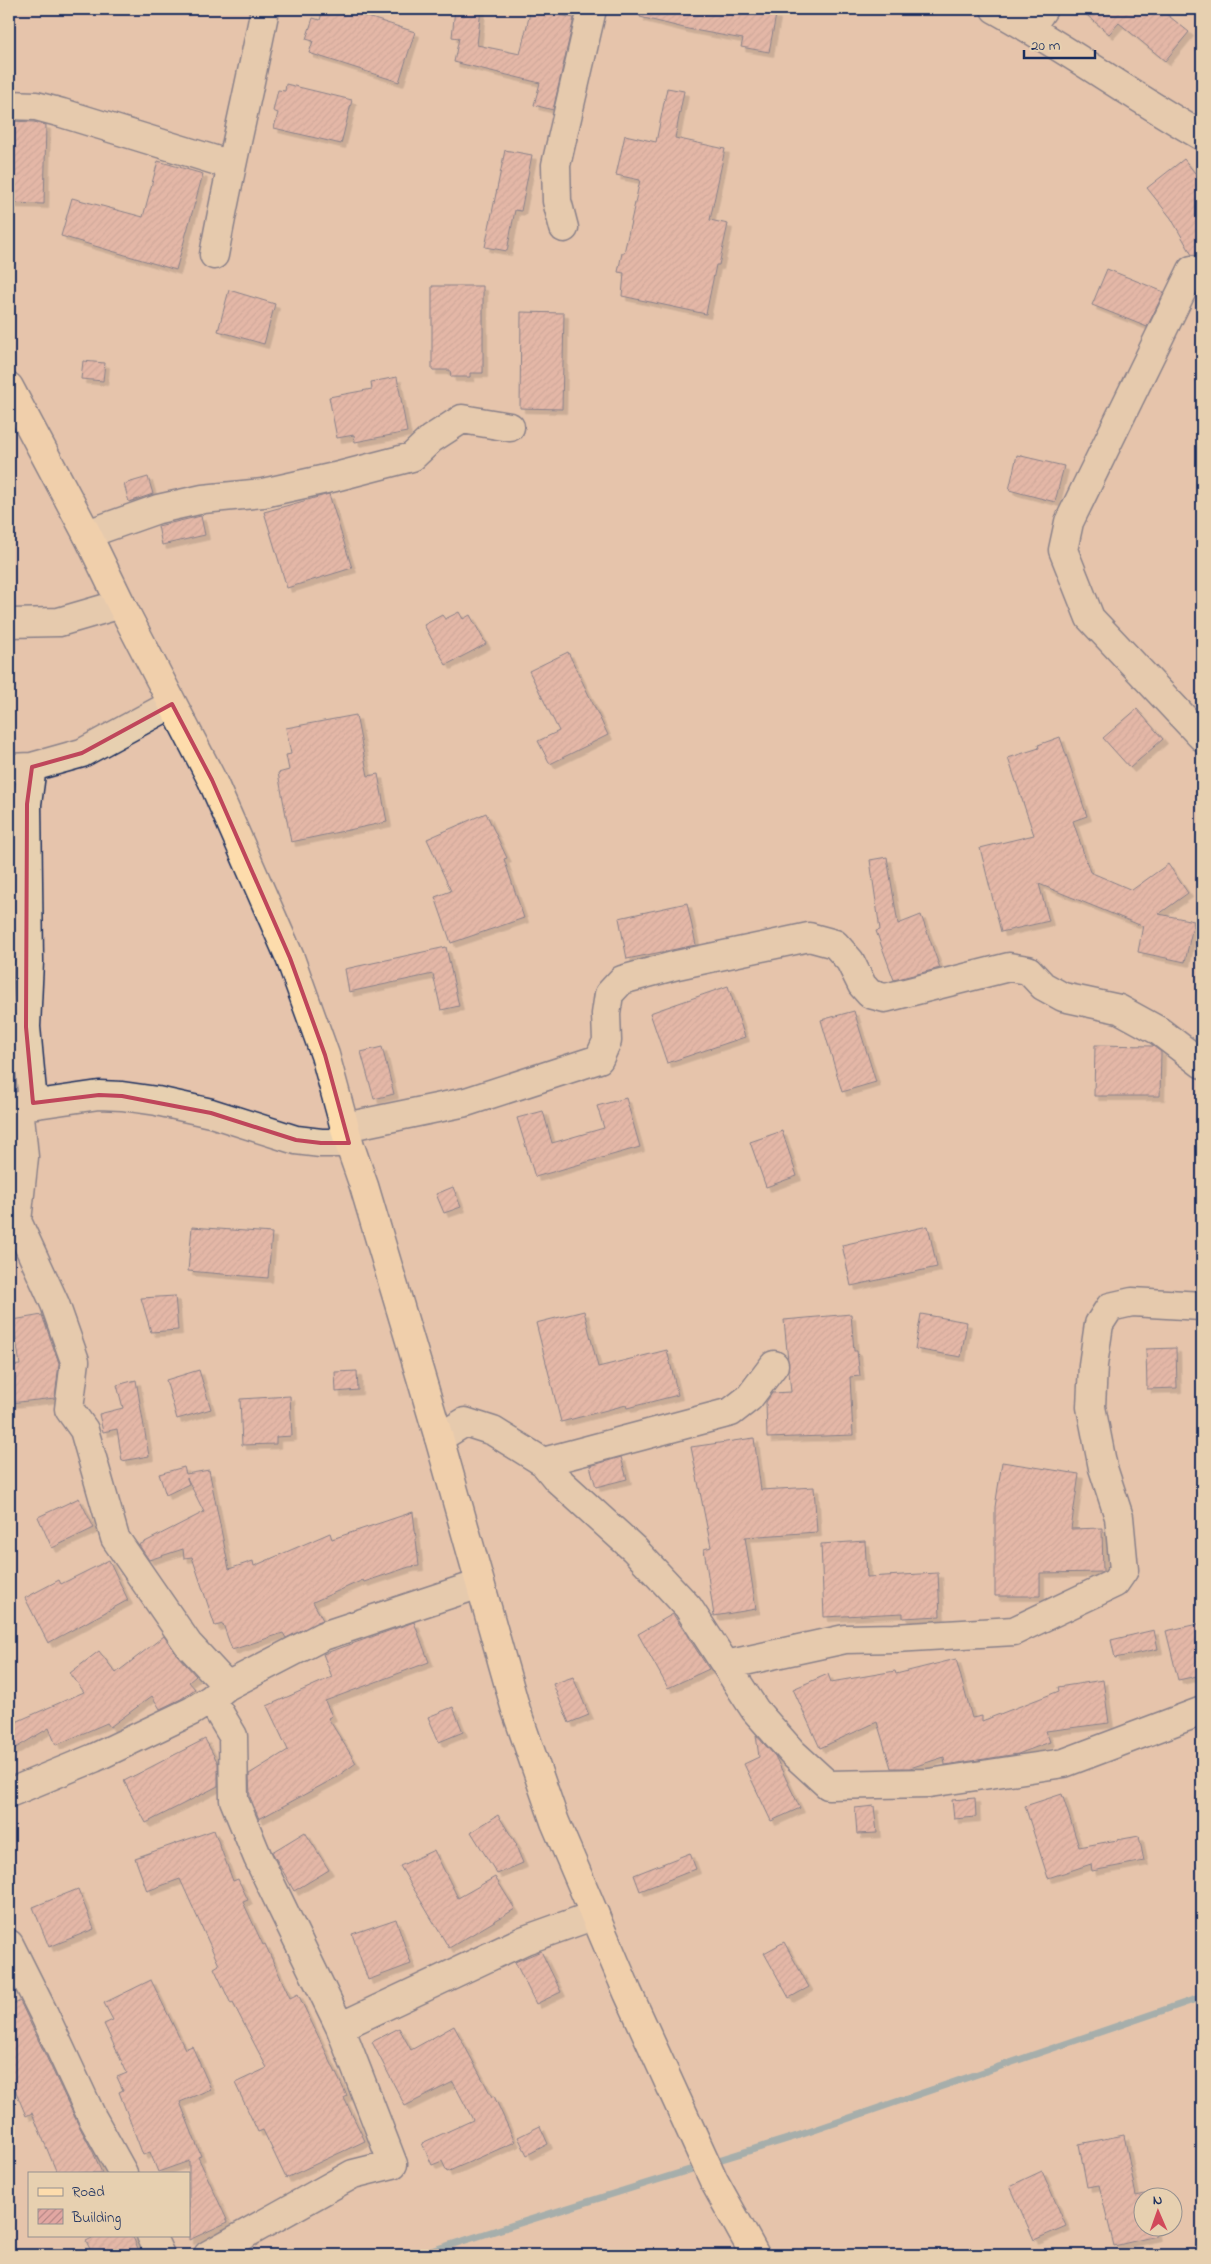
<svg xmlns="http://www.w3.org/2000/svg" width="1211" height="2264" viewBox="0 0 1211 2264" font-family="'Indie Flower',sans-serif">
<defs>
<pattern id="building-hatch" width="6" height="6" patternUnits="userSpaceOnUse" patternTransform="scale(1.25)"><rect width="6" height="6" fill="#e2a7a2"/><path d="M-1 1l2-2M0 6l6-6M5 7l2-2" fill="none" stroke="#b68887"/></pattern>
<filter id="shadow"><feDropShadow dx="4.5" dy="4.5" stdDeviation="0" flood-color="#0004"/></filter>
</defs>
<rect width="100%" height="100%" fill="#e6c4ac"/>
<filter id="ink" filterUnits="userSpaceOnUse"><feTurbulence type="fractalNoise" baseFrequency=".02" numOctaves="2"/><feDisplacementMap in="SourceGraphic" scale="10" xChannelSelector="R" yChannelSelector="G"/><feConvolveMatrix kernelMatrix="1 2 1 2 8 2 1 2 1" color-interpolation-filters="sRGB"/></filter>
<g filter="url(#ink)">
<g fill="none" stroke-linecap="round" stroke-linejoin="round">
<path stroke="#5a93ab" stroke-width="7" d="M 712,2162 L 797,2136 L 1202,1997
M 418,2255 L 702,2166"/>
</g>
<path fill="url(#building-hatch)" stroke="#1b2f5e" filter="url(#shadow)" d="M 323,9 L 343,9 L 415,32 L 399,82 L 309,53 L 313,41 L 306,39 L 313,18 L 320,20 Z
M 455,9 L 481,9 L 477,45 L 520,54 L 531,9 L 574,18 L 553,110 L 534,105 L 540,83 L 454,62 L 459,38 L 452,37 Z
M 641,9 L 741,9 L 776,15 L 769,52 L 741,47 L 743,39 L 688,29 L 640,17 Z
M 1080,9 L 1160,9 L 1189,32 L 1165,61 L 1119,23 L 1109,34 Z
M 286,84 L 352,100 L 341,144 L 274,128 L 278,113 L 273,111 L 278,90 L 285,91 Z
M 667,88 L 684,91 L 675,138 L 725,149 L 710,220 L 728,224 L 719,265 L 716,265 L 706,314 L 622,296 L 624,273 L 618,272 L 622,253 L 624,253 L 640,180 L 616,175 L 625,135 L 656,142 Z
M 9,121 L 34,122 L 46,125 L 44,204 L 9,203 Z
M 505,150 L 532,155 L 521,211 L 515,210 L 507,251 L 485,247 Z
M 1184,159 L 1202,182 L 1202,259 L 1192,255 L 1171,218 L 1147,188 Z
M 158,161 L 203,174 L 176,270 L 61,236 L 72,198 L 143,217 Z
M 1107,269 L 1164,292 L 1147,327 L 1092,305 Z
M 432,286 L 483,286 L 483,373 L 470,373 L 470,377 L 451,377 L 450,370 L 432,370 Z
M 229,290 L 275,304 L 264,344 L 218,331 Z
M 521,312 L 564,313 L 562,409 L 520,408 Z
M 83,361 L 105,363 L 103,381 L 81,379 Z
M 397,377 L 407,432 L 355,442 L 354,435 L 337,438 L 329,397 L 372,389 L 371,382 Z
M 1017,455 L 1064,466 L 1055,502 L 1009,490 Z
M 148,477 L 153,494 L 129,502 L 124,484 Z
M 329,494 L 352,568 L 287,588 L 264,512 Z
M 201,516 L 205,535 L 162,545 L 158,526 Z
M 459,612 L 463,619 L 470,615 L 486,644 L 446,665 L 424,625 L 442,615 L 445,619 Z
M 568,652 L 608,735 L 550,764 L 538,741 L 559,731 L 529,671 Z
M 1137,709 L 1163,739 L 1130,768 L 1103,738 Z
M 356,715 L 368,776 L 378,774 L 387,822 L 291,842 L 278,773 L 289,770 L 286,755 L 291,754 L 286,728 Z
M 1060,737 L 1087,816 L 1073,821 L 1090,872 L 1132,890 L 1168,864 L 1188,893 L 1159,914 L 1194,921 L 1185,962 L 1138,952 L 1143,925 L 1142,926 L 1039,884 L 1049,921 L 1001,932 L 980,848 L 1034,835 L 1008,758 L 1039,748 L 1038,745 Z
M 486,813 L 507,858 L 504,859 L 524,918 L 451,943 L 435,897 L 451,891 L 427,839 Z
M 887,857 L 898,924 L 921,915 L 940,968 L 894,980 L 876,931 L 880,930 L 870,860 Z
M 687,903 L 696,945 L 627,959 L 619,918 Z
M 446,947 L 459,1006 L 441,1010 L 433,974 L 349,992 L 345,969 Z
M 728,986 L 745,1037 L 667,1063 L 650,1013 Z
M 854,1011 L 876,1082 L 842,1092 L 821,1020 Z
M 1095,1045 L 1153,1046 L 1161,1052 L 1160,1096 L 1094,1096 Z
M 382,1047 L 394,1094 L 374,1099 L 361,1052 Z
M 626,1098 L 640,1147 L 535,1177 L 517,1118 L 543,1111 L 552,1143 L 604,1128 L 597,1106 Z
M 782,1131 L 797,1176 L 766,1187 L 750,1142 Z
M 453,1187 L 461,1207 L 444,1213 L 436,1194 Z
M 928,1226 L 937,1267 L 851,1286 L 842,1245 Z
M 192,1227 L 272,1233 L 268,1278 L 188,1271 Z
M 175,1296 L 178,1330 L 151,1332 L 141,1298 Z
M 584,1311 L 598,1367 L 667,1350 L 678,1395 L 627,1408 L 626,1405 L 561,1422 L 536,1323 Z
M 851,1314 L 854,1351 L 857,1351 L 860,1376 L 850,1377 L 853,1435 L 767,1438 L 766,1402 L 772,1393 L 791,1392 L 784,1320 Z
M 921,1314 L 967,1322 L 961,1357 L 915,1349 Z
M 42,1315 L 59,1363 L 55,1398 L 10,1403 L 9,1366 L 20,1365 L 13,1320 Z
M 1176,1348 L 1177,1388 L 1147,1389 L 1146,1349 Z
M 199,1370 L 211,1409 L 177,1419 L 166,1380 Z
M 357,1371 L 358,1390 L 336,1392 L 335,1372 Z
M 136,1380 L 149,1456 L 122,1461 L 117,1429 L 103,1432 L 99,1414 L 123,1408 L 117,1385 Z
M 290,1396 L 292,1436 L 276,1437 L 276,1444 L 242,1445 L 240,1399 Z
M 754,1438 L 761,1490 L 814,1487 L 817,1532 L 745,1537 L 756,1609 L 714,1616 L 704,1549 L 711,1547 L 691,1447 Z
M 621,1457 L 627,1479 L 596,1487 L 590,1466 Z
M 1002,1462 L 1079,1474 L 1071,1529 L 1102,1528 L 1103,1572 L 1040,1573 L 1040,1596 L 995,1596 L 995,1507 Z
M 184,1467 L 186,1474 L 209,1470 L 229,1569 L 253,1561 L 254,1566 L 330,1533 L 332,1539 L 413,1512 L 419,1566 L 409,1567 L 364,1582 L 363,1580 L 313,1602 L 323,1620 L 286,1638 L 283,1633 L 232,1650 L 223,1624 L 215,1626 L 192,1557 L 184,1558 L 183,1549 L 149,1560 L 139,1545 L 204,1512 L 187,1478 L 189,1484 L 166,1495 L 159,1474 Z
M 79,1498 L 94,1528 L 52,1548 L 38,1517 Z
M 865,1541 L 867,1577 L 938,1573 L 940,1616 L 903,1618 L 903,1613 L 824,1617 L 821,1544 Z
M 109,1560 L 128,1600 L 48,1643 L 25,1598 L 59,1580 L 61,1584 Z
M 673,1614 L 709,1669 L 668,1688 L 638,1634 Z
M 414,1622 L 429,1662 L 325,1701 L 332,1716 L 328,1718 L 356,1763 L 337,1777 L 259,1819 L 250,1797 L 249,1774 L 288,1750 L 267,1706 L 332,1677 L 323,1654 Z
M 1202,1623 L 1202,1675 L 1178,1680 L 1166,1631 Z
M 1154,1630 L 1158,1649 L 1115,1658 L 1111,1640 Z
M 164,1636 L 177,1655 L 196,1676 L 189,1682 L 195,1689 L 181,1699 L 160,1709 L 152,1696 L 110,1727 L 107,1723 L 56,1745 L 49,1728 L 9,1752 L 9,1725 L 84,1692 L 70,1673 L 99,1651 L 116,1673 Z
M 956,1659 L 972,1718 L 982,1716 L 982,1721 L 1059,1691 L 1058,1687 L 1103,1680 L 1109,1723 L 1046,1731 L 1050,1742 L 1018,1754 L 945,1765 L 944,1757 L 910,1768 L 891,1768 L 877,1722 L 820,1748 L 793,1689 L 828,1674 L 831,1682 L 895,1671 L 896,1674 Z
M 573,1677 L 589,1715 L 569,1723 L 553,1684 Z
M 453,1707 L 463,1732 L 439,1742 L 428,1717 Z
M 756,1735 L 775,1756 L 800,1808 L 771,1821 L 744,1764 L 759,1757 Z
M 205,1739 L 218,1763 L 218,1786 L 146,1823 L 124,1781 Z
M 1062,1794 L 1079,1847 L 1139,1836 L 1144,1861 L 1092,1871 L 1091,1864 L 1048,1878 L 1025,1806 Z
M 975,1798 L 976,1817 L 954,1819 L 952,1800 Z
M 874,1806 L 877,1833 L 857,1834 L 855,1808 Z
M 498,1815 L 517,1845 L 516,1846 L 523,1863 L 497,1874 L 471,1832 Z
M 214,1830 L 233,1881 L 238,1879 L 248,1900 L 243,1902 L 263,1945 L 265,1944 L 290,1998 L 298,1994 L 347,2096 L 344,2098 L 365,2141 L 286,2178 L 263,2130 L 258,2132 L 235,2083 L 267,2068 L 233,2003 L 231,2004 L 214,1968 L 219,1965 L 180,1879 L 147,1891 L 135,1858 Z
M 305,1832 L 329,1870 L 294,1891 L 272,1852 Z
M 434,1850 L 458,1898 L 495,1877 L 515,1909 L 449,1948 L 400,1866 Z
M 690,1853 L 696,1869 L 640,1891 L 634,1875 Z
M 78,1889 L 94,1929 L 49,1947 L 33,1907 Z
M 396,1919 L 411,1964 L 368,1980 L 352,1934 Z
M 784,1942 L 809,1987 L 789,1998 L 764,1953 Z
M 541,1951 L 561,1992 L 536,2004 L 515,1962 Z
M 151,1980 L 185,2049 L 192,2046 L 211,2089 L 180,2102 L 201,2156 L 198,2157 L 228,2222 L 189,2240 L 189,2161 L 158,2172 L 150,2152 L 143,2155 L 119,2092 L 123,2090 L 117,2077 L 127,2073 L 104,2024 L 113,2020 L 104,2003 Z
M 20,2001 L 78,2124 L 93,2152 L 102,2173 L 57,2173 L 32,2113 L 26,2116 L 9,2075 L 9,2007 Z
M 454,2026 L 492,2097 L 494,2096 L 515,2142 L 447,2172 L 442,2161 L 432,2165 L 422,2143 L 473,2120 L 453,2082 L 405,2106 L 372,2042 L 399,2028 L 411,2050 Z
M 540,2126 L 548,2144 L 527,2155 L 518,2137 Z
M 1124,2135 L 1136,2196 L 1145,2194 L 1146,2196 L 1144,2196 L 1144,2226 L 1153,2226 L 1156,2236 L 1114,2246 L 1099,2185 L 1087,2187 L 1079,2144 Z
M 1042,2171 L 1066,2226 L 1034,2240 L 1010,2186 Z
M 98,2235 L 132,2235 L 141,2255 L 93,2255 L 86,2241 Z"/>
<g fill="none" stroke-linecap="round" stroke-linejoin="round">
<defs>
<path id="minor" d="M 995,9 C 1066,48 1132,96 1202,136
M 1030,28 L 1043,9
M 9,105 L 36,106 L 62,113 L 231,165
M 564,228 L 557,201 L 556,165 L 592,9
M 214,255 C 229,172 249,91 265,9
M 1192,270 L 1069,522 L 1063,550 L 1090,618 L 1202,737
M 87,534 L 158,509 L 203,499 L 263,493 L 335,477 L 412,457 L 431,439 L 462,419 L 510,427
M 9,623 L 59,622 L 121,604
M 9,768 L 32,767
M 33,1103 L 26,1027 L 29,961 L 27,804 L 32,767 L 82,753 L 172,704
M 19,1106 L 24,1157 L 17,1221 L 55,1304 L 75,1361 L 69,1409 L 84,1430 L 115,1538 L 188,1644 L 227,1686
M 16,1107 L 99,1095 L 122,1096 L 157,1101 L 211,1113 L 296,1140 L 321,1143 L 349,1143
M 345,1127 L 466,1102 L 599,1059 L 607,1041 L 606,1014 L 609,994 L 622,980 L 677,965 L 809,937 L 835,944 L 850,961 L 862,985 L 870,994 L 885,998 L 1009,967 L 1028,970 L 1043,986 L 1063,997 L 1119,1009 L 1159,1031 L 1202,1064
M 439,1438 L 465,1422 L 493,1431 L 543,1462 L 557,1479 L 634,1549 L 688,1607 L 755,1710 L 793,1753 L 828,1785 L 929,1783 L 1064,1763 L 1202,1711
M 543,1462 L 731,1412 L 749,1398 L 774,1365
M 726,1665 L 845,1639 L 895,1638 L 1014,1631 L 1115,1583 L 1124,1570 L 1119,1517 L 1103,1468 L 1091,1407 L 1093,1365 L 1099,1324 L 1110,1307 L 1132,1302 L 1202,1306
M 9,1793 L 94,1758 L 192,1711 L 211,1699 L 227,1686 L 323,1636 L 480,1584
M 9,1944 L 44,2014 L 92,2117 L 123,2173
M 340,2027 L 525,1940 L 595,1915
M 151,2235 L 160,2255
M 208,2255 L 353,2174 L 393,2164 L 340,2027 L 258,1858 L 234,1800 L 233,1736 L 211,1699"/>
<path id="major" d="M 9,387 L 87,534 L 121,604 L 212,780 L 290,958 L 325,1055 L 349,1143 L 364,1186 L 439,1438 L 516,1710 L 555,1822 L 628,1993 L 714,2181 L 755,2255"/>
</defs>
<use href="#minor" stroke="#1b2f5e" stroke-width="31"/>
<use href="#major" stroke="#1b2f5e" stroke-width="31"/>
<use href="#minor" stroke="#e7d0b0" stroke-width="28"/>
<use href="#major" stroke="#fddcac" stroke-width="28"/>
</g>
</g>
<path d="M0 0H1211V2264H0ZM 172,704 L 212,780 L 290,958 L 325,1055 L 349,1143 L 321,1143 L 296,1140 L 211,1113 L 122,1096 L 99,1095 L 33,1103 L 26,1027 L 27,804 L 32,767 L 82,753 Z" fill="#e6c4ac" fill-opacity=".55" fill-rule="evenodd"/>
<path fill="none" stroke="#bf465b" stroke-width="4" stroke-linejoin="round" d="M 172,704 L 212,780 L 290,958 L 325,1055 L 349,1143 L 321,1143 L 296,1140 L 211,1113 L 122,1096 L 99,1095 L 33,1103 L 26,1027 L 27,804 L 32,767 L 82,753 Z"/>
<rect width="1211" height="2264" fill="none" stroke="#e7d0b0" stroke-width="30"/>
<rect x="15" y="15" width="1181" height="2234" fill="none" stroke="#1b2f5e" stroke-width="2" filter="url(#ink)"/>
<rect x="28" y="2172" width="162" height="65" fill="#e7d0b0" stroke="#95908f"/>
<rect x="38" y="2188" width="25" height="8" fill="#fddcac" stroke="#95908f"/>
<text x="72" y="2196" font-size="15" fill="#1b2f5e">Road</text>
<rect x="38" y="2209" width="25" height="15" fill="url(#building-hatch)" stroke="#95908f"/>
<text x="72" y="2222" font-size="15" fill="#1b2f5e">Building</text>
<g transform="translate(1158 2212) rotate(358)"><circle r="24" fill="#e7d0b0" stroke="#95908f"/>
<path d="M0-4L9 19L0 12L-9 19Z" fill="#d1495b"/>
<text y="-8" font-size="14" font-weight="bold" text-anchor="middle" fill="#1b2f5e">N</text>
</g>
<path d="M1024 50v8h71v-8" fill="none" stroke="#1b2f5e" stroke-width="2.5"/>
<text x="1031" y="50" font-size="15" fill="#1b2f5e" stroke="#e7d0b0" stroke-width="4" paint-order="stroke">20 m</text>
</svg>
